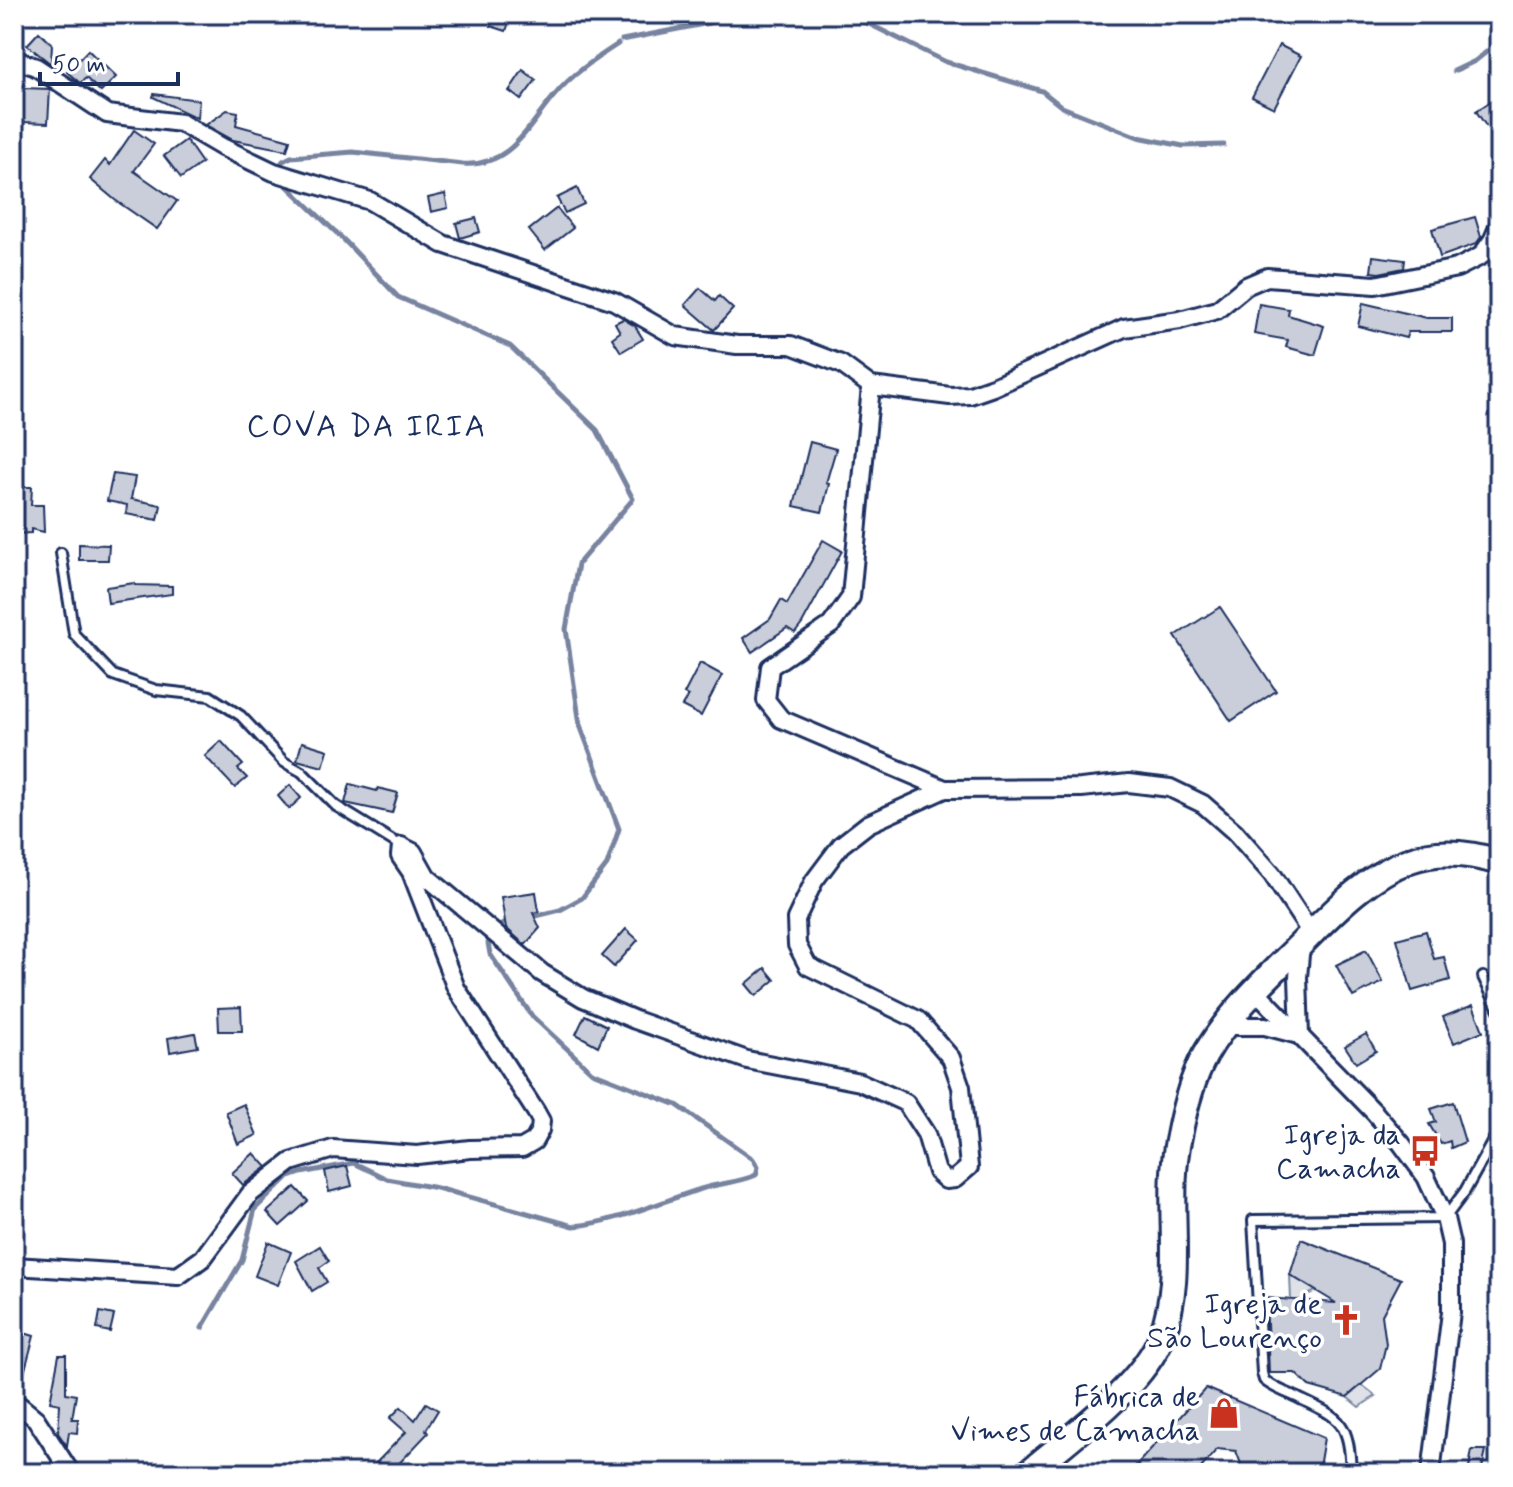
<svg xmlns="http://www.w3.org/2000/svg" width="1513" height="1487" font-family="Mynerve,sans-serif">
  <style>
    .green { fill: #dee1e7; stroke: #7c88a2; stroke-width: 2 }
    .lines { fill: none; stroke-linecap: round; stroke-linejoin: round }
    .stream { stroke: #77839f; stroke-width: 5 }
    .building { fill: #caceda; stroke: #1b2f5e; stroke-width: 2 }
    .service-casing { stroke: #1b2f5e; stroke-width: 14 }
    .minor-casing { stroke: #1b2f5e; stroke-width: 22 }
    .secondary-casing { stroke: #1b2f5e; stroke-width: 30 }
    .service { stroke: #fff; stroke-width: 8 }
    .minor { stroke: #fff; stroke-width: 16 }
    .secondary { stroke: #fff; stroke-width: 24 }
    .labels { text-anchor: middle; stroke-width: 7; stroke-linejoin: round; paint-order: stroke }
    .poi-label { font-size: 30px; fill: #1b2f5e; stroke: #fff; text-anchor: end }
    .neighbourhood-label { font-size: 32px; letter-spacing: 2px; fill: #1b2f5e; stroke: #fff }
  </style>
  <rect width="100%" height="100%" fill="#fff"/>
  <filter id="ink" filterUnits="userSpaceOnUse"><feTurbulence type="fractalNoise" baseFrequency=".0125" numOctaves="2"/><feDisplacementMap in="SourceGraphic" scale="16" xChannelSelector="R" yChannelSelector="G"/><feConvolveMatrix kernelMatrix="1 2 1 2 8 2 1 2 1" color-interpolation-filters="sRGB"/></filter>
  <g filter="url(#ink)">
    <g class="green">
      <path d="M1290,1275L1316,1291L1307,1295L1310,1325L1299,1301L1291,1300Z"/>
      <path d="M1362,1385L1376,1396L1359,1407L1347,1397Z"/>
    </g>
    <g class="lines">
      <g class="stream">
        <path d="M841,14L865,22L946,62L1042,91L1062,107L1138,137L1183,146L1224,145"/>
        <path d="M622,40L709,23L730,14"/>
        <path d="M1454,71L1475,61L1499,42"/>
        <path d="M279,166L283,161L291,157L353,152L463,164C510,167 527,128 554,96C571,75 595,59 618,44"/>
        <path d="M282,181L345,241L398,297L510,346L597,430L633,499L578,564L566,629L580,725L619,829L607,865L582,898L560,910L532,917"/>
        <path d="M499,926L510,921"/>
        <path d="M202,1328L242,1260L255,1209L287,1178L301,1173L354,1163L387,1179L437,1188L574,1226C618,1222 659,1202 701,1189C720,1183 738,1183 756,1175L758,1167L753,1159L677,1105L592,1072L532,1016L490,954L488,943L491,937"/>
      </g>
    </g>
    <g class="building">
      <path d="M495,14H512L506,31L491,26Z"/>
      <path d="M39,32L52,44L51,64L27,45Z"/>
      <path d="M1279,45L1301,56L1274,108L1252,97Z"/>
      <path d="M88,50L116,77L101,92L86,78L80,83L67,72Z"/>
      <path d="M523,70L536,80L521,100L509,91Z"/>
      <path d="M23,88L50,89L48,123L22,122Z"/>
      <path d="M154,94L199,100L197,118L153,97Z"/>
      <path d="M1499,96V118L1486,126L1476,111Z"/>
      <path d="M227,110L238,112L236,125L290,140L287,150L233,140L206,125Z"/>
      <path d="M134,130L154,144L134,171L177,201L157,229L115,200L90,179L105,160L110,165Z"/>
      <path d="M186,140L202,163L181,178L164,156Z"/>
      <path d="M577,188L584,204L565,213L557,198Z"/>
      <path d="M445,194L448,208L431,212L428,198Z"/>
      <path d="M557,208L573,228L545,250L529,230Z"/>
      <path d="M1475,217L1481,237L1476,244L1440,257L1432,229Z"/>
      <path d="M476,218L480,232L460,238L456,223Z"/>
      <path d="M1373,256L1405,260L1404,268L1379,273L1371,272Z"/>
      <path d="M700,288L715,301L719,296L733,309L714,330L685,305Z"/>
      <path d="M1363,303L1427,318H1452V332H1408L1406,338L1358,326Z"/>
      <path d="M1259,304L1289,309L1288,315L1324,326L1315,355L1286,347L1288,340L1254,334Z"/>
      <path d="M623,319L635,326L643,339L621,352L612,338L620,332L615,323Z"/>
      <path d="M810,442L836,449L826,483L829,484L822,512L794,506Z"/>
      <path d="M113,474L135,477L131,499L161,505L158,520L126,514L127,505L107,501Z"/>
      <path d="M14,487H32L31,505H43L44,532L31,529V533L14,534Z"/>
      <path d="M823,540L842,551L802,624L795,633L787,628L752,652L743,638L770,619L781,600L787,604Z"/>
      <path d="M79,544L109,545L108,560H79Z"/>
      <path d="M135,583V585L172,586V594L108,603L106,587Z"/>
      <path d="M1220,607L1276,691L1231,721L1175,636Z"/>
      <path d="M700,663L722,675L701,716L682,706L688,696L684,694Z"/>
      <path d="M221,741L243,765L238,769L247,778L235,788L205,756Z"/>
      <path d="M302,742L328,750L323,767L297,760Z"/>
      <path d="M350,784L377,791L378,788L398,793L392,813L345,803Z"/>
      <path d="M290,785L301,798L289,809L278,796Z"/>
      <path d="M536,892L539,912L533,913L540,928L525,945L506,928L501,897Z"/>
      <path d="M626,929L638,940L614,967L602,956Z"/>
      <path d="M1426,931L1434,959L1444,957L1450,980L1412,991L1397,939Z"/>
      <path d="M1366,950L1383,982L1353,997L1336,965Z"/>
      <path d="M765,968L775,980L756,996L746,984Z"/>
      <path d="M1473,1005L1483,1031L1454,1043L1443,1017Z"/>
      <path d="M241,1007L242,1031H219L218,1008Z"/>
      <path d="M585,1015L607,1026L598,1046L576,1034Z"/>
      <path d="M195,1033L198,1047L170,1052L168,1038Z"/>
      <path d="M1366,1034L1376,1051L1356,1063L1345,1046Z"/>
      <path d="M1453,1102L1465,1142L1451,1148L1450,1141L1441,1144L1429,1124L1436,1122L1431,1109Z"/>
      <path d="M244,1104L257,1135L238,1144L226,1112Z"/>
      <path d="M254,1153L267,1167L243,1185L232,1173Z"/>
      <path d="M347,1166L352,1186L329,1192L325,1171Z"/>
      <path d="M295,1187L308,1201L280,1226L267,1212Z"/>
      <path d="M1301,1239L1401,1279L1382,1315L1386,1344L1380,1369L1347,1397L1309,1386L1295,1373H1269L1266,1298L1336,1303L1290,1275Z"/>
      <path d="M268,1242L291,1252L278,1285L255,1276Z"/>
      <path d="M320,1246L329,1261L319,1268L327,1282L312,1291L296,1261Z"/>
      <path d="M100,1312L114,1315L110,1332L97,1329Z"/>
      <path d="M14,1330L34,1336L19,1392L14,1390Z"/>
      <path d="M59,1355H66V1393L76,1395L72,1419H78L77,1433L69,1432L67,1446L58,1433L60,1404L50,1402Z"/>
      <path d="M1206,1388L1324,1438L1318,1473H1279L1278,1464L1243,1469L1236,1451L1217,1449L1197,1473H1129Z"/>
      <path d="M426,1403L438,1410L426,1430L428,1433L390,1473H386L376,1463L406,1432L390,1418L401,1407L415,1420Z"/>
      <path d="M1472,1450H1486L1481,1473H1468Z"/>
    </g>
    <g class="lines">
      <defs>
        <g id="service">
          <path d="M61,553L74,634L113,675L156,690L210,696L241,716L284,762L302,772L336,806L401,846"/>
          <path d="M1483,977L1499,1010"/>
          <path d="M1351,1473C1349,1417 1339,1418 1292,1395C1282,1391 1272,1387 1264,1380L1262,1373L1253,1220L1445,1218L1465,1191L1499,1130"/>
        </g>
        <g id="minor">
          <path d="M14,59L36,67L107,114L181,123L222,147L274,172L370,201L443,244L614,301L675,336L737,345H791L841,364L871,386L950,396L970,395L993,387L1124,328L1180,320L1217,310L1246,286L1267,277L1375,285L1457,268L1481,256L1493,239L1499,225"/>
          <path d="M871,386L851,597L831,625L770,667L766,700L781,719L945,789L1081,788L1129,783L1170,788L1203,804L1235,832L1272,874L1311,933"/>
          <path d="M1255,990L1374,1112L1401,1143L1426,1177L1445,1218L1451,1244V1312L1431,1473"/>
          <path d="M1225,1026H1265L1295,1034"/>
          <path d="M1300,1036L1298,977L1301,944"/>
          <path d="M14,1266L178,1276L203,1258L250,1194L291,1162L333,1149L417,1155L470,1149L522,1148L534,1141L540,1130L541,1121L536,1112L456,988L411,872L400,856L401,846L413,852L427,877L542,973L583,998L635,1020L747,1060L860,1082L906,1103L926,1134L937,1172L946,1180L955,1179L969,1167L961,1087L951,1058L918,1020L808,966L797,945L796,919L814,881L841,845L868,824L945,789"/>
          <path d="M14,1401L36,1419L71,1473"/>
        </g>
        <path id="secondary" d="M1028,1473C1069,1438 1144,1385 1162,1335C1186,1271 1164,1202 1179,1136C1184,1110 1192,1079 1205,1055C1229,1013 1266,979 1300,945C1332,913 1366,876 1410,860C1439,849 1470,853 1499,862"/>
      </defs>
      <use href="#service" class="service-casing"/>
      <use href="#minor" class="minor-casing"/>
      <use href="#secondary" class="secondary-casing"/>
      <use href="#service" class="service"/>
      <use href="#minor" class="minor"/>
      <use href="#secondary" class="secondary"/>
    </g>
  </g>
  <defs>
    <symbol id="bus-bare" viewBox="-9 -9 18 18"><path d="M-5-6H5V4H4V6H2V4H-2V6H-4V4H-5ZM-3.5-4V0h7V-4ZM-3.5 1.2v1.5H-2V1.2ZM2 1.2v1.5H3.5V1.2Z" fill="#c8321e" stroke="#fff" stroke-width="2.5" paint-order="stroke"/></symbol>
    <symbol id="church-bare" viewBox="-9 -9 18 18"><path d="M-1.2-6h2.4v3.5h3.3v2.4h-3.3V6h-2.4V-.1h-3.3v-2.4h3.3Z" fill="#c8321e" stroke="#fff" stroke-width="2.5" paint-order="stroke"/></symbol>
    <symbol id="shop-bare" viewBox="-9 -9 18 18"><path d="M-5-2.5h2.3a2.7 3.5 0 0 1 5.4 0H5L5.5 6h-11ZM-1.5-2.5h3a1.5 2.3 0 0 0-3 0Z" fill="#c8321e" stroke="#fff" stroke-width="2.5" paint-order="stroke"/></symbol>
  </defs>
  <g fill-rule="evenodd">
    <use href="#bus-bare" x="1403" y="1129" width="44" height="44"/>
    <use href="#church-bare" x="1324" y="1298" width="44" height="44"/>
    <use href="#shop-bare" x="1202" y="1391" width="44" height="44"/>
  </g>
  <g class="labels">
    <g class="poi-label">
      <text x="1401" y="1144">Igreja da<tspan x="1401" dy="34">Camacha</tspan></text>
      <text x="1322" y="1313">Igreja de<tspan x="1322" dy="34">São Lourenço</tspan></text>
      <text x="1200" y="1406">Fábrica de<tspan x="1200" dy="34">Vimes de Camacha</tspan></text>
    </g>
    <g class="neighbourhood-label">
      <text x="367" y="436">COVA DA IRIA</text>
    </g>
  </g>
  <rect width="1513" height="1487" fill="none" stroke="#fff" stroke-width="48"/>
  <rect x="24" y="24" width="1465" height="1439" fill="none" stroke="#1b2f5e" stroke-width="3" filter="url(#ink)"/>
  <path d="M40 72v12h138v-12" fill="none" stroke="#1b2f5e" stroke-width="4"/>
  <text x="52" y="72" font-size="24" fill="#1b2f5e" stroke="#ffffff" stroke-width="6" paint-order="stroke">50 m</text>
</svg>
